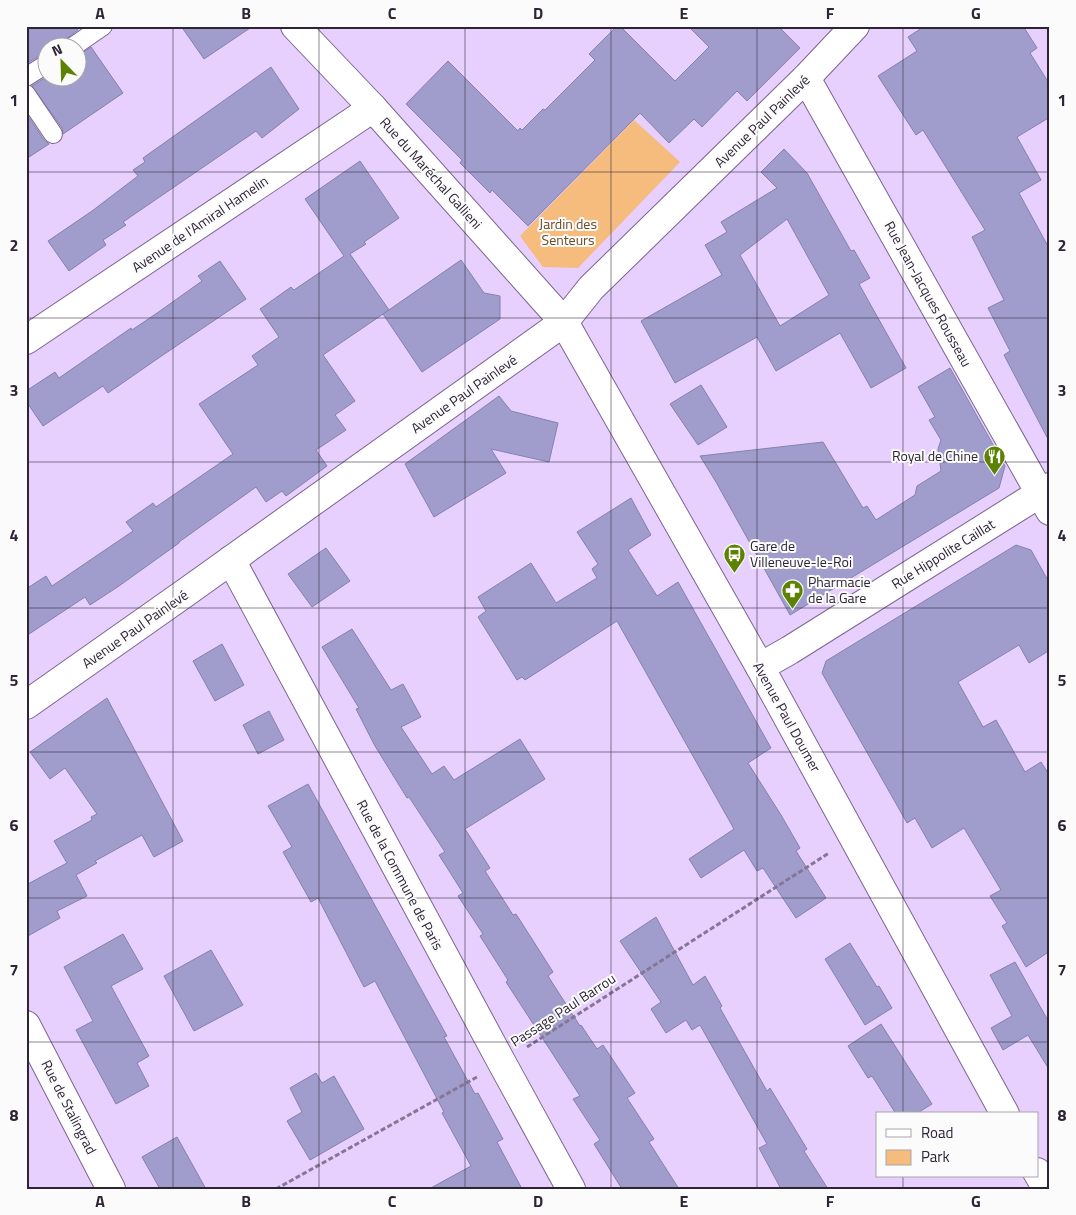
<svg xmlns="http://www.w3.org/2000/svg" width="1076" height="1215" font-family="'Titillium Web',sans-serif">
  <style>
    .green { fill: #f6bc7d }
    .building { fill: #a09dcc; stroke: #8481ae; fill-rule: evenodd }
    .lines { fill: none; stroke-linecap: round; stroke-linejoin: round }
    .service-casing { stroke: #7b6690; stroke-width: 20 }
    .minor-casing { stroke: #7b6690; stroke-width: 30 }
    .path { stroke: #867696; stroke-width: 3; stroke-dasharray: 5 2.5; stroke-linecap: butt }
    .service { stroke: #fff; stroke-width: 18 }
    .minor { stroke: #fff; stroke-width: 28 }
    .grid { fill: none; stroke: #2d2436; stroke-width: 1; stroke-opacity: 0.55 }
    .labels { text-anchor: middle; stroke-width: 4; stroke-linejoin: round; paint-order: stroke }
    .street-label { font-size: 14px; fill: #2d2436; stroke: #fbfbfb }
    .park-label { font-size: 14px; fill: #6d4a22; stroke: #fbfbfb }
    .poi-label { font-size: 14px; fill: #2d2436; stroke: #fbfbfb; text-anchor: start }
    .neatline { fill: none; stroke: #2d2436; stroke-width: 2 }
    .grid-label { font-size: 16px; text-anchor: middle; font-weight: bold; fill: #2d2436 }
  </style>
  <rect width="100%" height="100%" fill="#e7cffe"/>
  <path class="green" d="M634,120L680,162L578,268L543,267L520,236Z"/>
  <g class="building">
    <path d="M26,26H76L78,30L65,40L62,43L61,48H48V52L42,54L26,64Z"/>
    <path d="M181,26H253L204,59Z"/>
    <path d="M617,26H620L675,81L709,47L688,26H778L800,48L747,101L737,91L702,127L694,119L669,143L640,113L528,226L492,190L490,193L460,163L462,160L406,104L448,61L518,131L520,128L522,130L543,109L545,110L595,60L589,54Z"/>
    <path d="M925,26H1023L1037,48L1030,53L1050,85V117L1017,137L1041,180L1019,193L1050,250V443L1004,355L1010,351L988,308L1004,300L972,237L985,230L923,130L916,135L878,76L917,51L908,37Z"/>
    <path d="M91,47L123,93L63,134L62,128L32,86L48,76V78H78V56Z"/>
    <path d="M271,67L299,109L262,138L256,131L123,222L126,225L103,240L106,245L69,271L48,241L92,211L138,176L133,170L145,162L143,158Z"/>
    <path d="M26,113L44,140L49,144L26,159Z"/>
    <path d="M784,149L807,173L851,251L854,250L870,278L859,284L906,368L871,388L840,333L776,371L757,337L675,383L641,321L722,275L705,245L727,232L721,222L777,188L761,172ZM787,219L829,295L780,326L740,255Z"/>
    <path d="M360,161L399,218L364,242L366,244L350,254L389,310L323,355L355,401L335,415L346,430L316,450L327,466L286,496L282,491L266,502L256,487L179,542V543L119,586L90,605L85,597L26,636V589L46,576L52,586L133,531L126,522L153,503L156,507L233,454L199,404L258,365L252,356L279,337L260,309L291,287L294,290L344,256L305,199Z"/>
    <path d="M461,260L484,293L500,296V319L422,372L383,314Z"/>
    <path d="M220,261L246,299L160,357L108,393L103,386L43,426L26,401V391L55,372L59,378L131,328L132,330L160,311L202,281L198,276Z"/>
    <path d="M950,368L1005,466L999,488L790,615L716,482L700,456L823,442L863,508L867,506L876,520L915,495L917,486L941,471L938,449L941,440L929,420L935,417L918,387Z"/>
    <path d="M701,385L727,427L698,445L670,404Z"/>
    <path d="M499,396L511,411L558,423L549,462L491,449L506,473L434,517L405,464Z"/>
    <path d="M631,498L651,535L628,550L657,596L678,582L771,748L748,763L781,815L800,848L796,851L826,898L796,918L763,868L757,871L744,850L701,878L689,859L734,829L617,621L525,680L522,677L517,680L478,617L486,611L478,597L531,563L556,603L597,578L592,569L598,564L577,532Z"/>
    <path d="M1016,545L1031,550L1050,584V650L1029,663L1019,645L958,682L983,727L996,720L1025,772L1041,762L1050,776V951L1026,967L1002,926L1007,923L990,896L1001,890L964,828L932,848L915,818L907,823L822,673L826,661Z"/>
    <path d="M326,548L350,581L312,607L288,574Z"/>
    <path d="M352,629L391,690L403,684L421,717L401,727L432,774L444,766L454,780L520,739L545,779L465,829L490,868L485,871L513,915L516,914L553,972L548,976L580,1026L581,1025L597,1049L603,1045L635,1093L627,1098L654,1139L649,1142L679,1189H622L594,1144L600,1140L573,1099L580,1096L506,982L508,980L480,936L483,934L458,896L463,893L439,855L445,852L409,797L407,798L375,746L356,709L359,708L322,647Z"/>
    <path d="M222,644L244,685L215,701L193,661Z"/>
    <path d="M107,698L183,841L154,857L142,835L95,861L97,863L76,875L87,896L57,911L60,918L26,937V885L67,863L54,841L92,820L91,817L97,814L65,768L50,779L30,752Z"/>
    <path d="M269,711L284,740L258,754L243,725Z"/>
    <path d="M308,784L447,1036L444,1037L475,1094L478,1093L503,1139L497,1142L522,1189H429L471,1166L442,1113L444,1112L375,981L364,987L318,898L311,902L283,852L292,847L268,806Z"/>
    <path d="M656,917L693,985L705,976L722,1006L720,1008L767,1091L770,1088L807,1149L804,1151L828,1189H781L759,1148L767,1144L700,1025L692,1030L686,1020L666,1033L651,1009L661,1002L620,941Z"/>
    <path d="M123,934L143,969L111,986L149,1056L137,1063L149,1086L116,1104L76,1030L93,1021L64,967Z"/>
    <path d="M850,943L877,987L879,986L892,1008L865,1025L825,959Z"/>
    <path d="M211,950L243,1005L194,1031L164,976Z"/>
    <path d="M1015,962L1050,1024V1071L1028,1035L1003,1050L991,1028L1012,1016L990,975Z"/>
    <path d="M881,1024L932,1104L916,1114H896L872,1076L868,1078L848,1046Z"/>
    <path d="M316,1073L322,1083L334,1076L364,1129L310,1160L287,1121L302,1112L290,1088Z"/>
    <path d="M177,1137L206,1189H160L142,1157Z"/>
  </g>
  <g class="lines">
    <defs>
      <g id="service">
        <path d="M71,48L103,26"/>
        <path d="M26,77L48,63"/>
        <path d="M26,94L53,134"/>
      </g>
      <g id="minor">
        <path d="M295,26L373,108L564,322L760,667L1005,1114"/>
        <path d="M806,78L1050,511"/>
        <path d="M26,340L373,108"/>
        <path d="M231,560L502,1063L571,1189"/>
        <path d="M760,667L790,650L1050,487"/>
        <path d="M26,705L185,593L564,322L591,288L806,78L855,26"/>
        <path d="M26,1025L111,1189"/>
        <path d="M1037,1172L1047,1189"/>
      </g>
    </defs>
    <use href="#service" class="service-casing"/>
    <use href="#minor" class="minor-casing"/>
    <g class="path">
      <path d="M527,1047L829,853"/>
      <path d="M276,1189L477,1077"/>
    </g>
    <use href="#service" class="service"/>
    <use href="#minor" class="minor"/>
  </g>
  <path class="grid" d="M173,26V1189M319,26V1189M465,26V1189M611,26V1189M757,26V1189M903,26V1114M26,172H1050M26,318H1050M26,462H1050M26,608H1050M26,752H1050M26,898H1050M26,1042H1050M903,1176V1189"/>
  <defs>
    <symbol id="restaurant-pin" viewBox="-11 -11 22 30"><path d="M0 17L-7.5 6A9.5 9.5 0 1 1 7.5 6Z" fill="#5b8202" stroke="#fbfbfb"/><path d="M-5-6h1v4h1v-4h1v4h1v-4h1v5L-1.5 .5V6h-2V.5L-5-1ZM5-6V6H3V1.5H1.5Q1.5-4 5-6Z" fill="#fff"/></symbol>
    <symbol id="bus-pin" viewBox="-11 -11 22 30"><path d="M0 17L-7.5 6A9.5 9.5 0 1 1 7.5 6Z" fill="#5b8202" stroke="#fbfbfb"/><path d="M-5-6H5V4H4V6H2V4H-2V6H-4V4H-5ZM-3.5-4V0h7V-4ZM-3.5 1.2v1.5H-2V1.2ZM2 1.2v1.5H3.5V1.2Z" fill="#fff"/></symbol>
    <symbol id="pharmacy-pin" viewBox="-11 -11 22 30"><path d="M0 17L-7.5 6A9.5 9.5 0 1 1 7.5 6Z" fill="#5b8202" stroke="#fbfbfb"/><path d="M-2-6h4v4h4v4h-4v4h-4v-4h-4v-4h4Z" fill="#fff"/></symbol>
  </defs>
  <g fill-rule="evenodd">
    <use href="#restaurant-pin" x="982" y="444" width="25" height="34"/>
    <use href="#bus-pin" x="722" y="542" width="25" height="34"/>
    <use href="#pharmacy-pin" x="780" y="578" width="25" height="34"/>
  </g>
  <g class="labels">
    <g class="street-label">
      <text transform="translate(762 121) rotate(-44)" y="5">Avenue Paul Painlevé</text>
      <text transform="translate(431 173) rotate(48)" y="5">Rue du Maréchal Gallieni</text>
      <text transform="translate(200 224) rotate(-34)" y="5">Avenue de l'Amiral Hamelin</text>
      <text transform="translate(928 294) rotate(61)" y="5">Rue Jean-Jacques Rousseau</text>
      <text transform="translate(464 394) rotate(-35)" y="5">Avenue Paul Painlevé</text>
      <text transform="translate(943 554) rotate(-32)" y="5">Rue Hippolite Caillat</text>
      <text transform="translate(135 629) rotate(-35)" y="5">Avenue Paul Painlevé</text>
      <text transform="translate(787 717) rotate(61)" y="5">Avenue Paul Doumer</text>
      <text transform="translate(400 875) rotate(62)" y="5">Rue de la Commune de Paris</text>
      <text transform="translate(563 1010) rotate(-33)" y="5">Passage Paul Barrou</text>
      <text transform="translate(69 1107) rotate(63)" y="5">Rue de Stalingrad</text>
    </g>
    <g class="park-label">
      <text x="568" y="229">Jardin des<tspan x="568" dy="16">Senteurs</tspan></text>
    </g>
    <g class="poi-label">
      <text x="978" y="461" text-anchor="end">Royal de Chine</text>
      <text x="750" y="551">Gare de<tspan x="750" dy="16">Villeneuve-le-Roi</tspan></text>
      <text x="808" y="587">Pharmacie<tspan x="808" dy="16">de la Gare</tspan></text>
    </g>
  </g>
  <rect width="1076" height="1215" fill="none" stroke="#fbfbfb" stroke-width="55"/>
  <rect x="876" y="1112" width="162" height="65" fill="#fbfbfb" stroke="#a9a5ac"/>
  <rect x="886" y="1129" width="25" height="8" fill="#ffffff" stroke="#a9a5ac"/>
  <text x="921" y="1138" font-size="15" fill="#2d2436">Road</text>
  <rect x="886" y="1150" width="25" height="15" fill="#f6bc7d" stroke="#a9a5ac"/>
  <text x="921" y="1162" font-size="15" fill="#2d2436">Park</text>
  <g transform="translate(62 62) rotate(337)"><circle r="24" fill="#fbfbfb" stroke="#a9a5ac"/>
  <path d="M0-4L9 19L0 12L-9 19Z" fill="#5b8202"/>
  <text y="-8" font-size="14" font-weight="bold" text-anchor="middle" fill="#2d2436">N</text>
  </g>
  <rect x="28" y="28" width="1020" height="1160" class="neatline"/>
  <g class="grid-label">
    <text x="100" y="19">A</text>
    <text x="246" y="19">B</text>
    <text x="392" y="19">C</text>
    <text x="538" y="19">D</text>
    <text x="684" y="19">E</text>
    <text x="830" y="19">F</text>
    <text x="976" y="19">G</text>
    <text x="14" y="106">1</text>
    <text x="1062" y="106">1</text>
    <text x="14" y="251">2</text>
    <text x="1062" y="251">2</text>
    <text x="14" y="396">3</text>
    <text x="1062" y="396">3</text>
    <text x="14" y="541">4</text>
    <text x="1062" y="541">4</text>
    <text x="14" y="686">5</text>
    <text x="1062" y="686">5</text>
    <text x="14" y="831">6</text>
    <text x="1062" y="831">6</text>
    <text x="14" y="976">7</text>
    <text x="1062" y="976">7</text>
    <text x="14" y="1121">8</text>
    <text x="1062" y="1121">8</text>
    <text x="100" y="1207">A</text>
    <text x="246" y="1207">B</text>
    <text x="392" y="1207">C</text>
    <text x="538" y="1207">D</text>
    <text x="684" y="1207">E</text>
    <text x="830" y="1207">F</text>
    <text x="976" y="1207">G</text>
  </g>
</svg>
